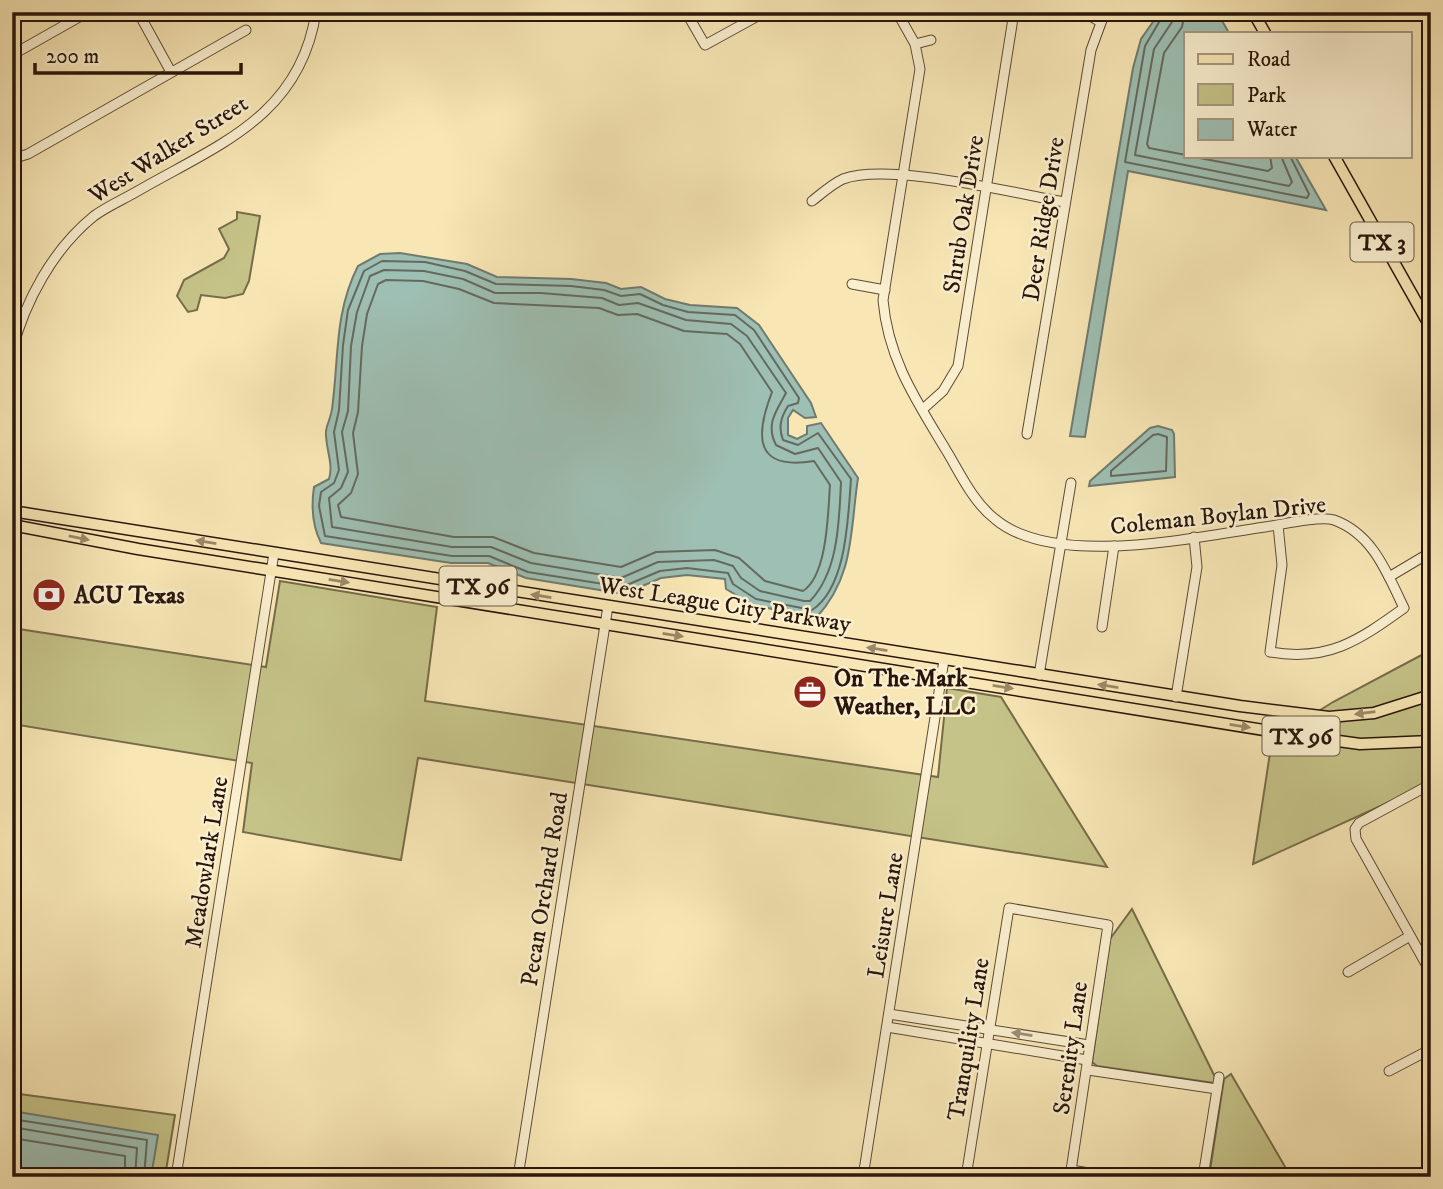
<svg xmlns="http://www.w3.org/2000/svg" width="1443" height="1189" font-family="'IM FELL DW Pica',serif">
  <style>
    .green { fill: #c5c388; stroke: #776c4a; stroke-width: 2 }
    .water { fill: #9ebfb3; stroke: #6f7b70; stroke-width: 2 }
    .lines { fill: none; stroke-linecap: round; stroke-linejoin: round }
    .shore { stroke: #646a5f; stroke-width: 2 }
    .minor-casing { stroke: #5d4a36; stroke-width: 11 }
    .major-casing { stroke: #29150b; stroke-width: 13 }
    .minor { stroke: #faefcf; stroke-width: 9 }
    .major { stroke: #f8e7b5; stroke-width: 10 }
    .oneway { fill: #9b8868 }
    .oneway2 { fill: #9c8d77 }
    .labels { text-anchor: middle; stroke-width: 5; stroke-linejoin: round; paint-order: stroke }
    .shield { fill: #faefcf; stroke: #685646; stroke-width: 2 }
    .shield-label { font-size: 23px; font-weight: bold; fill: #29150b }
    .street-label { font-size: 24px; fill: #29150b; stroke: #faefcf }
    .poi-label { font-size: 24px; font-weight: bold; fill: #29150b; stroke: #faefcf; text-anchor: start }
  </style>
  <rect width="100%" height="100%" fill="#f8e7b5"/>
  <filter id="stains"><feTurbulence type="fractalNoise" baseFrequency=".00286" numOctaves="4"/><feColorMatrix values="0 0 0 0 .2 0 0 0 0 .09 0 0 0 0 .02 0 0 0 .5 -.17"/></filter>
  <radialGradient id="worn" r=".72"><stop offset=".6" stop-color="#630" stop-opacity="0"/><stop offset="1" stop-color="#630" stop-opacity=".3"/></radialGradient>
  <g class="green">
    <path d="M237,212L260,216L249,281L243,294L225,298L201,295L197,310L188,312L177,296L184,280L224,258L229,249L219,229L237,219Z"/>
    <path d="M280,581L437,607L425,701L938,777L947,688L1001,697L1107,867L418,758L401,860L243,832L252,763L12,724V628L266,667Z"/>
    <path d="M1431,650V783L1253,864L1272,740L1333,702Z"/>
    <path d="M1132,909L1215,1077L1214,1083L1097,1066L1092,1062L1110,939Z"/>
    <path d="M1231,1074L1291,1177H1209L1224,1079Z"/>
    <path d="M12,1093L175,1115L165,1177H12Z"/>
  </g>
  <g class="water">
    <path d="M1160,12H1217L1229,33H1186V156H1295L1326,210L1128,171L1085,437L1070,436L1133,68L1141,39Z"/>
    <path d="M400,253L467,264L497,277L571,279L606,283L621,289L641,287L665,299L690,305L737,308L759,325L811,403L816,417L805,418L793,410L788,418V435L797,439L807,434V426L821,423L858,478C850,530 855,576 816,618L753,605L726,589L725,579L687,575L661,578L624,594L526,578L488,563H451L321,543C312,525 311,507 314,487L329,479C334,463 325,448 326,431C327,424 331,417 332,409C339,359 334,313 358,266L380,254Z"/>
    <path d="M1158,426L1172,430L1174,434L1175,477L1089,486L1090,481L1150,428Z"/>
    <path d="M12,1111L158,1135L151,1177H12Z"/>
  </g>
  <g class="lines">
    <g class="shore">
      <path d="M1165,12L1145,46L1125,162L1307,198L1309,194L1290,156"/>
      <path d="M1174,12L1172,22L1154,49L1135,155L1289,186L1292,182L1281,156"/>
      <path d="M1185,12L1182,27L1164,53L1147,144L1149,148L1186,155"/>
      <path d="M1189,156L1268,171L1272,168L1270,156"/>
      <path d="M382,261L425,262L465,271L496,284L571,286L604,290L621,296L640,294L663,305L688,312L735,315L754,330L799,398L798,403L788,406C781,417 778,427 783,440L798,445L818,433L851,479C848,517 847,587 812,610L756,599L733,584L728,573L687,568L660,571L622,587L528,572L489,556H452L325,536L319,506L321,492L334,483L339,470L334,432L339,410L343,345L348,310L364,271Z"/>
      <path d="M384,270L424,271L463,279L495,293H541L602,298L619,305L638,303L686,320L731,324L747,336L786,393C777,410 765,424 776,445L795,454L818,448L841,482C839,520 839,571 810,601H804L760,591L741,578L733,566L714,560L658,562L621,578L531,563L491,547H452L332,527L329,498L341,488L348,472L342,432L348,411L351,346L357,312L370,276Z"/>
      <path d="M386,280L423,281L459,289L494,303L599,308L618,315L637,314L684,331L727,334L740,344L772,392C755,436 754,471 814,461L830,485C828,510 828,575 803,591L765,581L739,558L715,550L656,552L621,567L534,553L493,537H454L341,517L338,505L351,493L358,474L353,433L358,412L362,346L367,314L378,284Z"/>
      <path d="M1158,434L1167,437L1166,471L1111,476V471L1153,435Z"/>
      <path d="M12,1119L147,1140L144,1177"/>
      <path d="M12,1127L137,1148L135,1177"/>
      <path d="M12,1138L125,1156V1177"/>
    </g>
    <defs>
      <g id="minor">
        <path d="M138,12L171,72"/>
        <path d="M686,12L705,45L765,12"/>
        <path d="M897,12L915,44L920,69L883,300C888,359 916,400 946,450C960,473 973,502 995,519C1054,569 1195,537 1265,527C1281,525 1320,515 1334,520C1373,534 1387,573 1404,608C1358,641 1328,662 1270,652L1282,565L1278,525"/>
        <path d="M1083,12L1099,21"/>
        <path d="M915,44L931,40"/>
        <path d="M12,55L88,12"/>
        <path d="M12,159L28,154L246,30"/>
        <path d="M812,201C821,194 832,184 843,179C888,162 1013,193 1065,202"/>
        <path d="M852,284L885,290"/>
        <path d="M12,351C25,301 53,249 94,216C106,207 122,200 136,192C217,145 300,117 316,12"/>
        <path d="M923,409L943,391L958,366L1014,12"/>
        <path d="M1027,434L1091,50L1105,12"/>
        <path d="M1389,577L1431,552"/>
        <path d="M1102,627L1114,546"/>
        <path d="M1039,675L1071,483"/>
        <path d="M1176,697L1197,567L1194,537"/>
        <path d="M1430,742L1431,760"/>
        <path d="M1431,784L1359,823L1355,829L1356,839L1431,973"/>
        <path d="M1348,972L1410,936"/>
        <path d="M889,1014L1089,1045"/>
        <path d="M887,1027L1087,1060"/>
        <path d="M1088,1070L1217,1089"/>
        <path d="M1389,1071L1431,1049"/>
        <path d="M1071,1170L1113,1177"/>
        <path d="M176,1177L274,553"/>
        <path d="M518,1177L608,606"/>
        <path d="M863,1177L944,660"/>
        <path d="M966,1177L1009,908L1108,925L1070,1177"/>
        <path d="M1203,1177L1219,1077"/>
      </g>
      <g id="major">
        <path d="M1253,12L1265,33"/>
        <path d="M1334,156L1431,328"/>
        <path d="M12,511L1240,706L1329,717L1374,713L1431,695"/>
        <path d="M12,525L138,549L1295,735L1360,744L1431,741"/>
      </g>
    </defs>
    <use href="#minor" class="minor-casing"/>
    <use href="#major" class="major-casing"/>
    <use href="#minor" class="minor"/>
    <use href="#major" class="major"/>
  </g>
  <defs><path id="oneway-solid" d="M-6-.8H1V-3.2L6.5 0L1 3.2V.8H-6Z" transform="scale(1.75)"/></defs>
  <g class="oneway">
    <use href="#oneway-solid" transform="translate(79 538) rotate(11)"/>
    <use href="#oneway-solid" transform="translate(206 542) rotate(-171)"/>
    <use href="#oneway-solid" transform="translate(339 581) rotate(9)"/>
    <use href="#oneway-solid" transform="translate(541 596) rotate(-171)"/>
    <use href="#oneway-solid" transform="translate(673 635) rotate(9)"/>
    <use href="#oneway-solid" transform="translate(877 649) rotate(-171)"/>
    <use href="#oneway-solid" transform="translate(1108 686) rotate(-171)"/>
    <use href="#oneway-solid" transform="translate(1003 687) rotate(9)"/>
    <use href="#oneway-solid" transform="translate(1365 713) rotate(173)"/>
    <use href="#oneway-solid" transform="translate(1240 726) rotate(9)"/>
  </g>
  <use class="oneway2" href="#oneway-solid" transform="translate(1022 1034) rotate(-171)"/>
  <defs>
    <symbol id="bank-disc" viewBox="-11 -11 22 22"><circle r="9.5" fill="#8f2418" stroke="#faefcf"/><path d="M-6-4H6V4H-6ZM0-2.3a2.3 2.3 0 1 0 0 4.6a2.3 2.3 0 1 0 0-4.6Z" fill="#fff"/></symbol>
    <symbol id="office-disc" viewBox="-11 -11 22 22"><circle r="9.5" fill="#8f2418" stroke="#faefcf"/><path d="M-6-3h4V-5.5h4V-3h4V5H-6ZM-1-4.5V-3h2v-1.5ZM-6 0V1H6V0Z" fill="#fff"/></symbol>
  </defs>
  <g fill-rule="evenodd">
    <use href="#bank-disc" x="30" y="576" width="38" height="38"/>
    <use href="#office-disc" x="791" y="673" width="38" height="38"/>
  </g>
  <g class="labels">
    <g class="shield">
      <rect x="1350.5" y="222.5" width="63" height="39" rx="5"/>
      <rect x="439.5" y="566.5" width="77" height="39" rx="5"/>
      <rect x="1262.5" y="716.5" width="77" height="39" rx="5"/>
    </g>
    <g class="shield-label">
      <text x="1382" y="250">TX 3</text>
      <text x="478" y="594">TX 96</text>
      <text x="1301" y="744">TX 96</text>
    </g>
    <g class="street-label">
      <text transform="translate(168 149) rotate(-32)" y="8">West Walker Street</text>
      <text transform="translate(963 214) rotate(-81)" y="8">Shrub Oak Drive</text>
      <text transform="translate(1043 219) rotate(-81)" y="8">Deer Ridge Drive</text>
      <text transform="translate(1218 515) rotate(-6)" y="8">Coleman Boylan Drive</text>
      <text transform="translate(725 604) rotate(9)" y="8">West League City Parkway</text>
      <text transform="translate(206 862) rotate(-81)" y="8">Meadowlark Lane</text>
      <text transform="translate(544 889) rotate(-81)" y="8">Pecan Orchard Road</text>
      <text transform="translate(885 915) rotate(-81)" y="8">Leisure Lane</text>
      <text transform="translate(968 1039) rotate(-81)" y="8">Tranquility Lane</text>
      <text transform="translate(1070 1048) rotate(-82)" y="8">Serenity Lane</text>
    </g>
    <g class="poi-label">
      <text x="74" y="603">ACU Texas</text>
      <text x="834" y="686">On The Mark<tspan x="834" dy="28">Weather, LLC</tspan></text>
    </g>
  </g>
  <rect width="1443" height="1189" fill="none" stroke="#f8e7b5" stroke-width="42"/>
  <rect x="14" y="14" width="1415" height="1161" fill="none" stroke="#29150b" stroke-width="3.5"/>
  <rect x="21" y="21" width="1401" height="1147" fill="none" stroke="#29150b" stroke-width="2"/>
  <rect x="1184" y="32" width="228" height="126" fill="#faefcf" stroke="#a69881" stroke-width="2"/>
  <rect x="1198" y="54" width="35" height="10" fill="#f8e7b5" stroke="#a69881" stroke-width="2"/>
  <text x="1247" y="66" font-size="21" fill="#29150b">Road</text>
  <rect x="1198" y="84" width="35" height="21" fill="#c5c388" stroke="#a69881" stroke-width="2"/>
  <text x="1247" y="102" font-size="21" fill="#29150b">Park</text>
  <rect x="1198" y="119" width="35" height="21" fill="#9ebfb3" stroke="#a69881" stroke-width="2"/>
  <text x="1247" y="136" font-size="21" fill="#29150b">Water</text>
  <path d="M35 63v10h206v-10" fill="none" stroke="#29150b" stroke-width="3.5"/>
  <text x="46" y="63" font-size="21" fill="#29150b" stroke="#faefcf" stroke-width="5" paint-order="stroke">200 m</text>
  <rect width="100%" height="100%" filter="url(#stains)"/>
  <rect width="100%" height="100%" fill="url(#worn)"/>
</svg>
